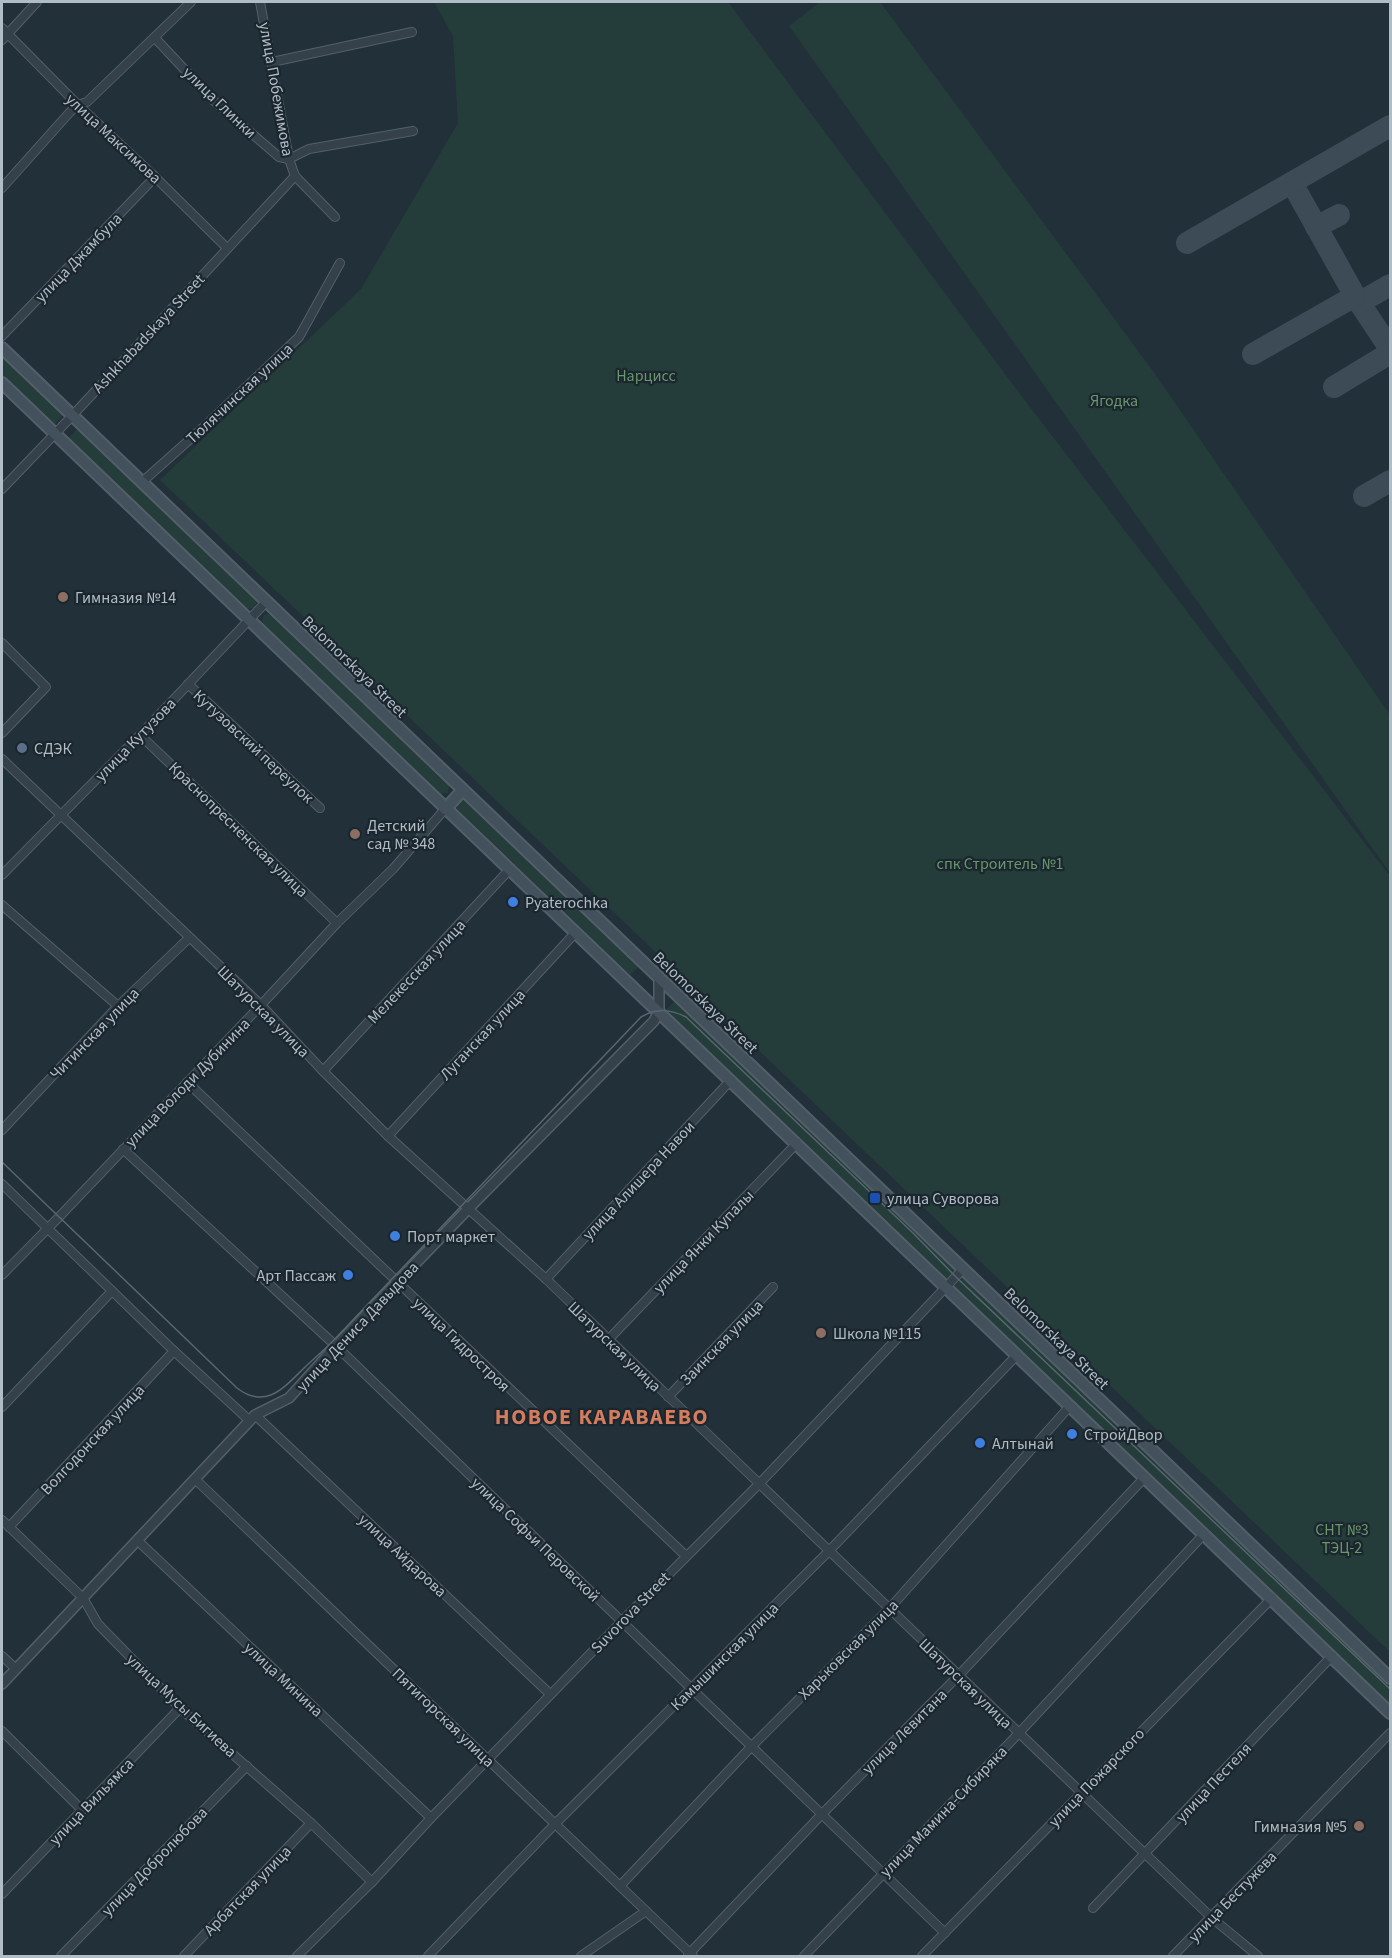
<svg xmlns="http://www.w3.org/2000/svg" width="1392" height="1958" font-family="'Source Sans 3',sans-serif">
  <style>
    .green { fill: #243d3a }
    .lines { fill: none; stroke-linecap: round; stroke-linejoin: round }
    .taxiway { stroke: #3c4b55; stroke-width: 22 }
    .minor-casing { stroke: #535f68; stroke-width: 10 }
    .tertiary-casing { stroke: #535f68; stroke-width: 12 }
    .secondary-casing { stroke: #535f68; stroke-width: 14 }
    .minor { stroke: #35414a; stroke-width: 8 }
    .tertiary { stroke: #35414a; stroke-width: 9 }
    .secondary { stroke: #43515d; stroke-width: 10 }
    .tram { stroke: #576671; stroke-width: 1.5 }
    .education-dot { fill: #8d6e63; stroke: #1b262e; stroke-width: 2 }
    .service-dot { fill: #5c6f8a; stroke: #1b262e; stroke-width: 2 }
    .shop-dot { fill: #3f7fe0; stroke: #1b262e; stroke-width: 2 }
    .transit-dot { fill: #1a4fb4; stroke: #1b262e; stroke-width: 2 }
    .labels { text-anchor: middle; stroke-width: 4.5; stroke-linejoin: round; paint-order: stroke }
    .street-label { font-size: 16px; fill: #b0bcc6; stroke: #1b262e }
    .park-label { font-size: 16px; fill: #67976a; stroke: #1b262e }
    .poi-label { font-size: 16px; fill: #b0bcc6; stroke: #1b262e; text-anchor: start }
    .district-label { font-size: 22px; font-weight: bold; letter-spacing: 1.5px; fill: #d37c5e; stroke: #1b262e }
  </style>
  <rect width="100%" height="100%" fill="#223039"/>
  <g class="green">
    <path d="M434,2H728L1020,394L1390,876V1652L160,480L361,289L458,123L453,36Z"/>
    <path d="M820,2H880L1153,371L1390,715V873L789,26Z"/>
    <path d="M2,357L63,415L54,425L2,376Z"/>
    <path d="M77,429L257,598L256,608L246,609L67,440Z"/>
    <path d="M271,613L449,786L448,793L440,794L261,622L264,615Z"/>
    <path d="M464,800L640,965L630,975L456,808L458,803Z"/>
    <path d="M677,998L957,1270L946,1281L666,1010Z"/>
    <path d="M965,1275L1390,1685V1708L953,1288Z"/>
  </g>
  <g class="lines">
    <g class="taxiway">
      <path d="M1292,183L1355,296L1390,349"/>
      <path d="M1316,227L1339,215"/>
      <path d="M1187,243L1390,126"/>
      <path d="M1359,303L1390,285"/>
      <path d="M1253,354L1355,296"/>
      <path d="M1334,387L1390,353"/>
      <path d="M1364,496L1390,481"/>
    </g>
    <defs>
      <g id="minor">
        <path d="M260,2L289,159L295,176L335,217"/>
        <path d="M2,28L78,105L155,177L227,248"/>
        <path d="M155,38L214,101L279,157L289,159L309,149L413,131"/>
        <path d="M2,40L37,2"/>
        <path d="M272,62L412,32"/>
        <path d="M2,188L70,112L78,105L87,102L191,2"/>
        <path d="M2,336L155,177"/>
        <path d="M142,482L206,425L299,337L340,263"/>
        <path d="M2,489L72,416L295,176"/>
        <path d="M2,643L46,687L2,733"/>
        <path d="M188,684L320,808"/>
        <path d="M140,735L337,923"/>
        <path d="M2,759L261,1005L323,1071L388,1136L546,1279L1212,1918L1258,1956"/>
        <path d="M2,875L140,735L267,601"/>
        <path d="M2,905L118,1006"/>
        <path d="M323,1071L509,870"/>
        <path d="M187,1082L686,1556"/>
        <path d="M2,1130L118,1006L189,938"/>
        <path d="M388,1136L576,932"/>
        <path d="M123,1149L336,1346L945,1933"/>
        <path d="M2,1184L174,1351L250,1421"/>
        <path d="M2,1275L59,1217L261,1005L337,923L393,869L445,809"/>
        <path d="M546,1279L731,1080"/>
        <path d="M608,1340L797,1143"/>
        <path d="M668,1397L773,1287"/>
        <path d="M2,1407L112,1291"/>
        <path d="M255,1415L550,1694"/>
        <path d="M195,1479L693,1956"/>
        <path d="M2,1520L83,1598L98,1624L180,1708L311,1823L372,1882"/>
        <path d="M9,1527L174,1351"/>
        <path d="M137,1540L431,1818"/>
        <path d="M2,1656L16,1669"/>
        <path d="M2,1731L82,1810"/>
        <path d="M620,1886L751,1747L889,1609L1070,1406"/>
        <path d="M2,1894L180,1708"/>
        <path d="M1093,1908L1332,1656"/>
        <path d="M688,1955L822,1814L959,1675L1145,1477"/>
        <path d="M61,1956L247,1766"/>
        <path d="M184,1956L311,1823"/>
        <path d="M297,1956L372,1882L431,1818L622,1621L759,1484L963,1269"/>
        <path d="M428,1956L555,1824L829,1551L1017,1355"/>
        <path d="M581,1956L646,1911"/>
        <path d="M804,1956L1019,1733L1204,1534"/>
        <path d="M922,1956L1272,1598"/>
        <path d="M1173,1956L1390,1733"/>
      </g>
      <path id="tertiary" d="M2,1684L255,1415L289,1398L336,1346L469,1208L654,1021L659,1011V977"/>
      <g id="secondary">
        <path d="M2,348L1390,1678"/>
        <path d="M2,383L1390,1713"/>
        <path d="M445,809L463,790"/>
      </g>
    </defs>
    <use href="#minor" class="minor-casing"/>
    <use href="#tertiary" class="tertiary-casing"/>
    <use href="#secondary" class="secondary-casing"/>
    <use href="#minor" class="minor"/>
    <use href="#tertiary" class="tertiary"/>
    <use href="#secondary" class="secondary"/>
    <path class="tram" d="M2,1162L237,1388C264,1409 282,1390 301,1371C311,1361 322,1352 332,1342L641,1017C657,1008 670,1009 686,1017L913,1233L956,1277L1390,1689"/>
  </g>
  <g class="education-dot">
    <circle cx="63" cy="597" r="6"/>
    <circle cx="355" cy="834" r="6"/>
    <circle cx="821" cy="1333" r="6"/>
    <circle cx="1359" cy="1826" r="6"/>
  </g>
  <circle class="service-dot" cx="22" cy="748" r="6"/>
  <g class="shop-dot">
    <circle cx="513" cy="902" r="6"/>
    <circle cx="395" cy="1236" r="6"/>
    <circle cx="348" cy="1275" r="6"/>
    <circle cx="1072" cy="1434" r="6"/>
    <circle cx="980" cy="1443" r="6"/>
  </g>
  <rect class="transit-dot" x="869" y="1192" width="12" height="12" rx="3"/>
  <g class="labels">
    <g class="street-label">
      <text transform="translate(277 89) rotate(80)" y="6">улица Побежимова</text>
      <text transform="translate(220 102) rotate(44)" y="6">улица Глинки</text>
      <text transform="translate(114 138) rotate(43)" y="6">улица Максимова</text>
      <text transform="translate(78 257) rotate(-46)" y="6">улица Джамбула</text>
      <text transform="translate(148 333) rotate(-47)" y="6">Ashkhabadskaya Street</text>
      <text transform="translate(239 393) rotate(-43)" y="6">Тюлячинская улица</text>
      <text transform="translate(355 666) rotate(44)" y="6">Belomorskaya Street</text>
      <text transform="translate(135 739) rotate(-46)" y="6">улица Кутузова</text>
      <text transform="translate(254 746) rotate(43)" y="6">Кутузовский переулок</text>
      <text transform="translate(239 829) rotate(44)" y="6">Краснопресненская улица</text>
      <text transform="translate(416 971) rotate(-47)" y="6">Мелекесская улица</text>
      <text transform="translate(706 1002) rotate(44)" y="6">Belomorskaya Street</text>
      <text transform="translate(264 1011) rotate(45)" y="6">Шатурская улица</text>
      <text transform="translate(94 1033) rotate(-46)" y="6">Читинская улица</text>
      <text transform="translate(482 1034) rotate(-47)" y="6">Луганская улица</text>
      <text transform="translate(187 1082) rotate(-46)" y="6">улица Володи Дубинина</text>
      <text transform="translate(638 1180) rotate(-47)" y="6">улица Алишера Навои</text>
      <text transform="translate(703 1241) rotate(-46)" y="6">улица Янки Купалы</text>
      <text transform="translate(357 1326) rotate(-47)" y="6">улица Дениса Давыдова</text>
      <text transform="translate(1057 1338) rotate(44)" y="6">Belomorskaya Street</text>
      <text transform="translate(721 1342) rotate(-46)" y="6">Заинская улица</text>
      <text transform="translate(462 1344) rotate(44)" y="6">улица Гидростроя</text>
      <text transform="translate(615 1346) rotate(44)" y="6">Шатурская улица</text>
      <text transform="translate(92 1439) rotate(-47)" y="6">Волгодонская улица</text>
      <text transform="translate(536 1539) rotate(44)" y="6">улица Софьи Перовской</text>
      <text transform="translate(403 1555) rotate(43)" y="6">улица Айдарова</text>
      <text transform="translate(630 1612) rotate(-46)" y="6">Suvorova Street</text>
      <text transform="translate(848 1649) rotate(-45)" y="6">Харьковская улица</text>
      <text transform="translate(724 1656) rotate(-45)" y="6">Камышинская улица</text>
      <text transform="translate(284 1679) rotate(43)" y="6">улица Минина</text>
      <text transform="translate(966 1683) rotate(44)" y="6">Шатурская улица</text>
      <text transform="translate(182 1705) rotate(43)" y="6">улица Мусы Бигиева</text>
      <text transform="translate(444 1717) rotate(44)" y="6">Пятигорская улица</text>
      <text transform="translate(904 1731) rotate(-45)" y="6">улица Левитана</text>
      <text transform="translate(1096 1777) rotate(-46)" y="6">улица Пожарского</text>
      <text transform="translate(1213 1782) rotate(-47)" y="6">улица Пестеля</text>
      <text transform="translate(91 1801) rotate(-46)" y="6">улица Вильямса</text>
      <text transform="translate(943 1811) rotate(-46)" y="6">улица Мамина-Сибиряка</text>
      <text transform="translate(154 1861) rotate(-46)" y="6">улица Добролюбова</text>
      <text transform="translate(247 1890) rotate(-46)" y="6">Арбатская улица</text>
      <text transform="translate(1232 1896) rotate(-46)" y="6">улица Бестужева</text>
    </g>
    <g class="park-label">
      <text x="646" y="381">Нарцисс</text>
      <text x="1114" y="406">Ягодка</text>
      <text x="1000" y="869">спк Строитель №1</text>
      <text x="1342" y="1535">СНТ №3<tspan x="1342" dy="18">ТЭЦ-2</tspan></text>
    </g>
    <g class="poi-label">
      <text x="75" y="603">Гимназия №14</text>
      <text x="34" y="754">СДЭК</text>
      <text x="367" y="831">Детский<tspan x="367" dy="18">сад № 348</tspan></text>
      <text x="525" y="908">Pyaterochka</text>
      <text x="887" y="1204">улица Суворова</text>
      <text x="407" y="1242">Порт маркет</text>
      <text x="336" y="1281" text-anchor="end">Арт Пассаж</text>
      <text x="833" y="1339">Школа №115</text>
      <text x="1084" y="1440">СтройДвор</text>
      <text x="992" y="1449">Алтынай</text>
      <text x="1347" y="1832" text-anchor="end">Гимназия №5</text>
    </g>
    <g class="district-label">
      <text x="602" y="1424">НОВОЕ КАРАВАЕВО</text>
    </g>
  </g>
  <rect width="1392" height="1958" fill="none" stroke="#b0bcc6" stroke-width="6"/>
</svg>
